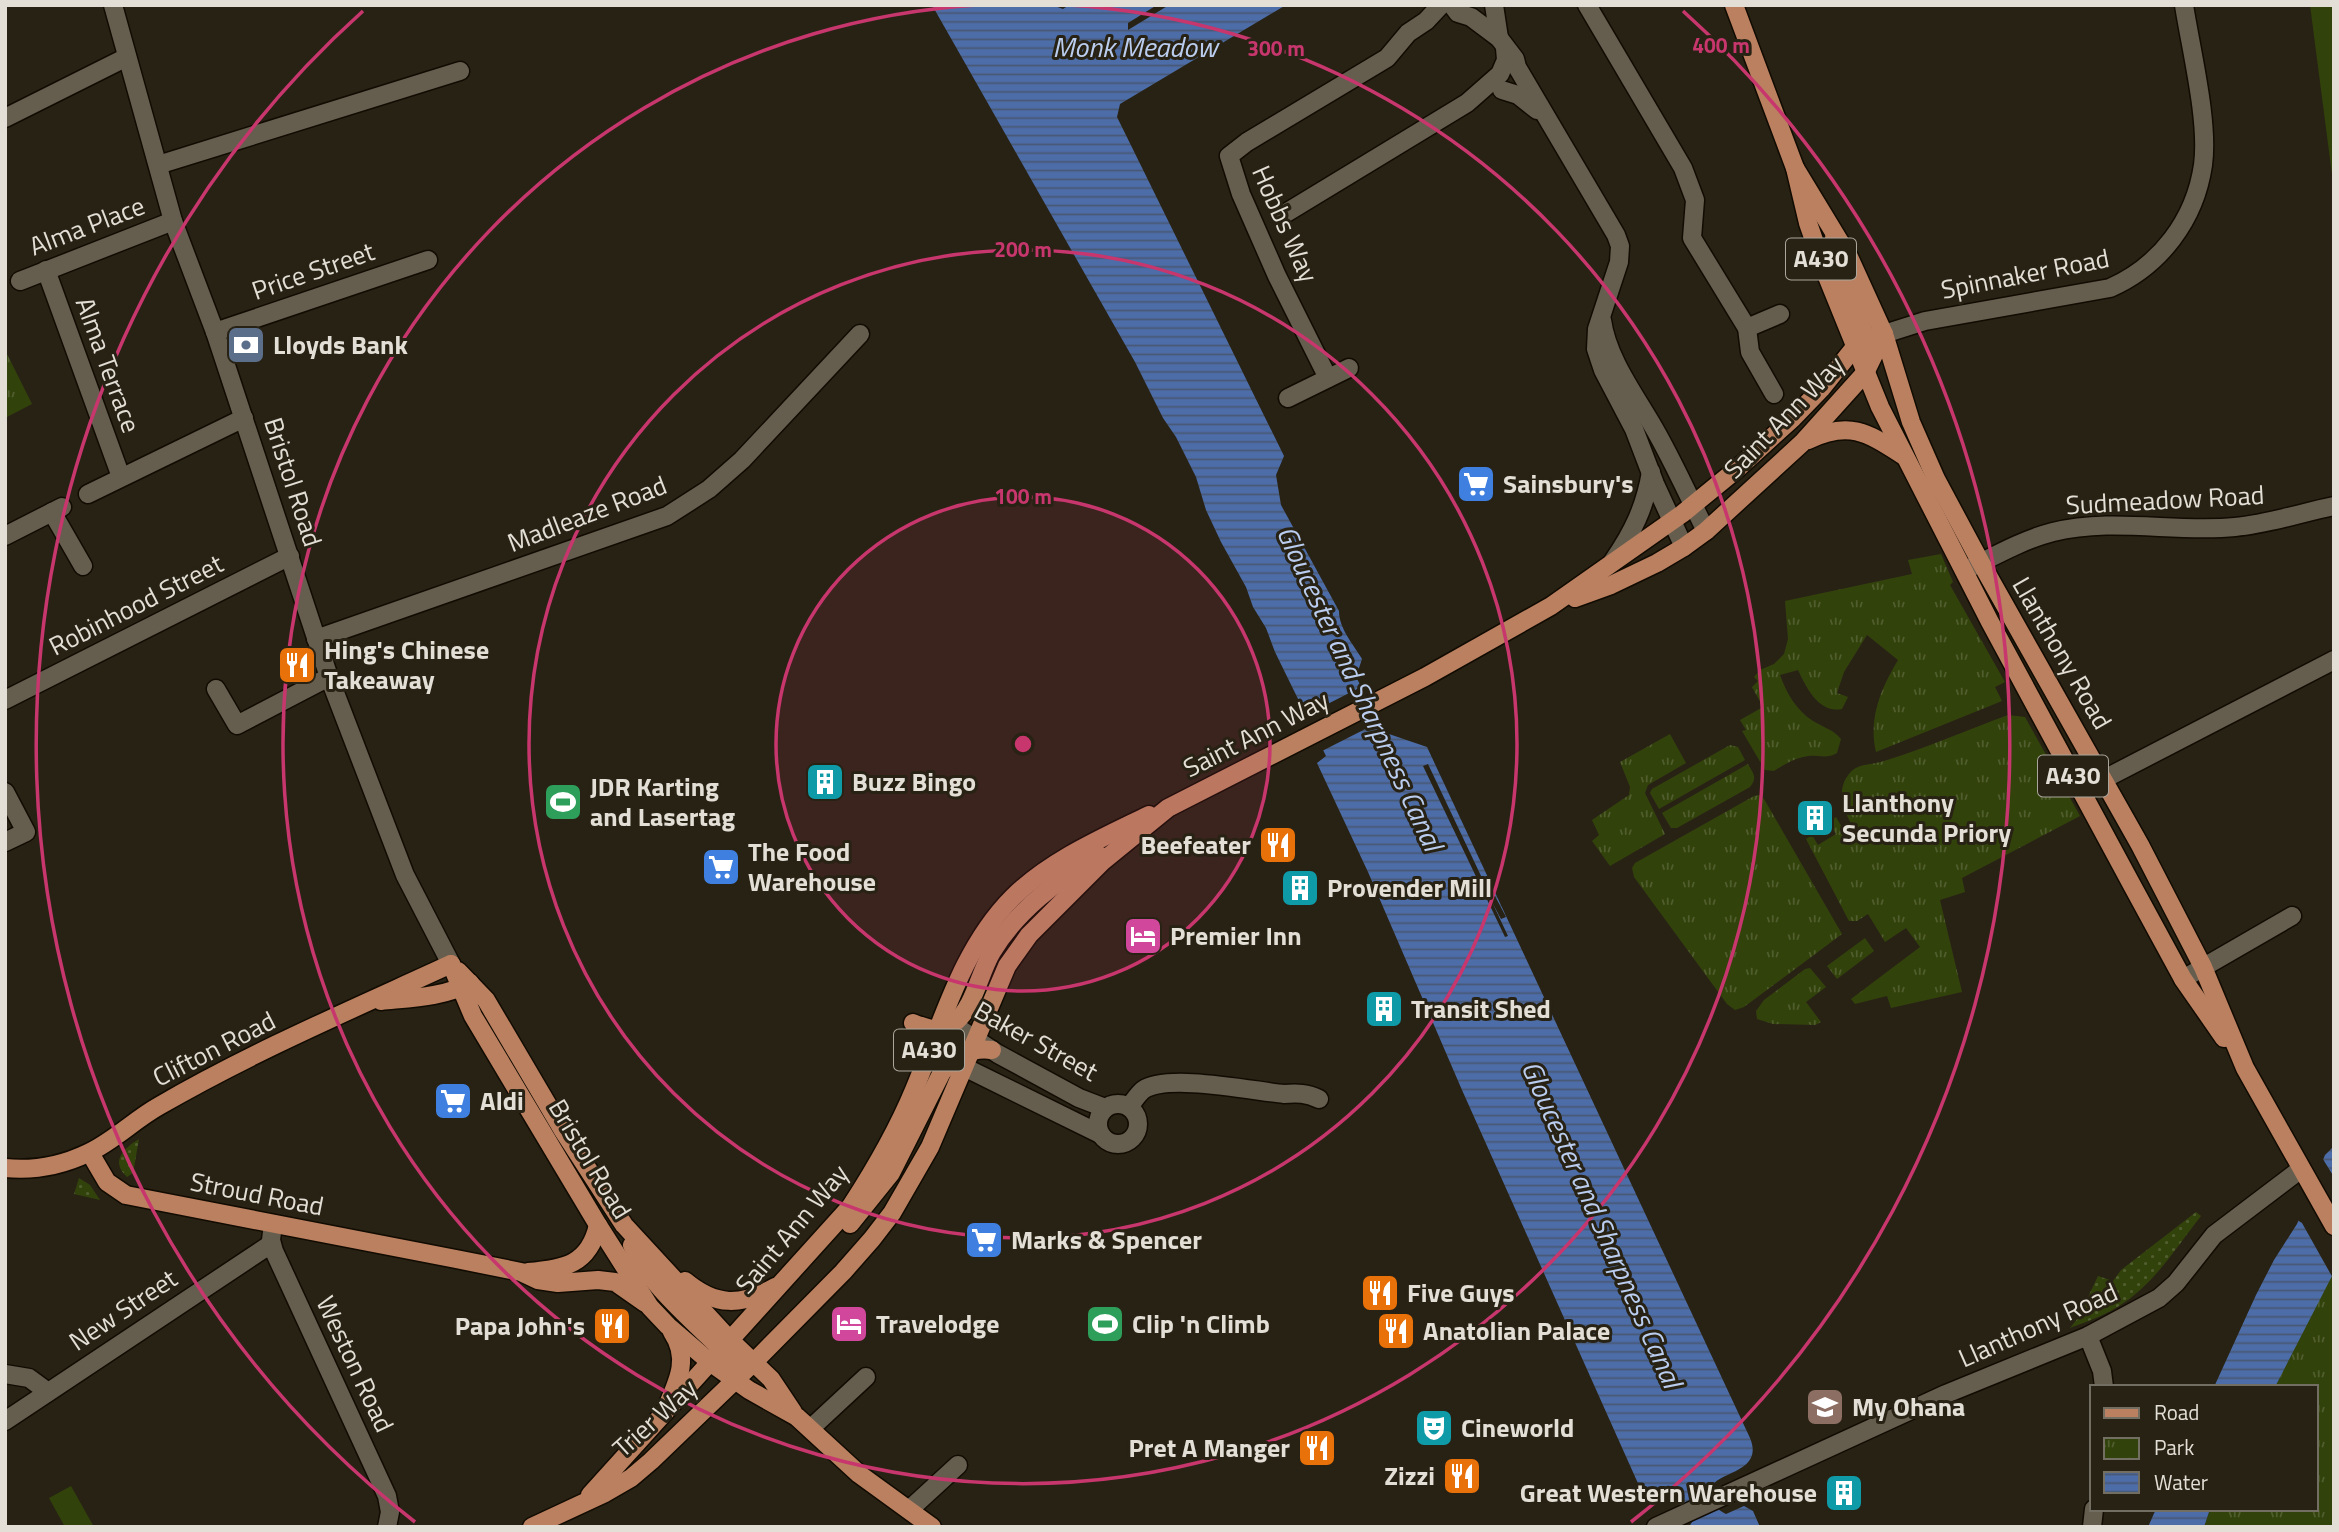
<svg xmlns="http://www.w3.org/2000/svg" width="2339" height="1532" font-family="'Titillium Web',sans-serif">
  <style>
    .grass { fill: url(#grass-dots) }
    .park { fill: url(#park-tufts) }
    .pitch { fill: #32420b }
    .water { fill: url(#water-rules) }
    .pier { fill: #282214 }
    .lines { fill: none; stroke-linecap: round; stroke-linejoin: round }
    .minor-casing { stroke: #110b02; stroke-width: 21 }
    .major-casing { stroke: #110b02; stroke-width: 21 }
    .minor { stroke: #655e4f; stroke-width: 18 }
    .major { stroke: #bb8060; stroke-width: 18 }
    .ring { fill: none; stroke: #c7366d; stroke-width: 3.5 }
    .labels { text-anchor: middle; stroke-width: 6; stroke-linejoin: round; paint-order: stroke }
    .shield { fill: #282214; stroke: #aba69c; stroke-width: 2 }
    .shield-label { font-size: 24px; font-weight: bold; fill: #e3dfd6 }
    .street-label { font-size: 26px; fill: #e3dfd6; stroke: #282214 }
    .poi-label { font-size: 26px; font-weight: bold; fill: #e3dfd6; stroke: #282214; text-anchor: start }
    .water-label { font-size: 28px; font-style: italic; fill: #bacdef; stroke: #282214 }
    .centre { fill: #c7366d; stroke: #282214; stroke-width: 3.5 }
    .ring-label { font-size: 21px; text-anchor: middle; font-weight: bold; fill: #c7366d; stroke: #282214; stroke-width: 6; stroke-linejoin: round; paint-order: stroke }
  </style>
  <defs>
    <pattern id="grass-dots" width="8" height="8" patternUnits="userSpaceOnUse" patternTransform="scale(1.75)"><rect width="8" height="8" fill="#32420b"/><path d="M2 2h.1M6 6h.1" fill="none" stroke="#505d2e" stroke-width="1.8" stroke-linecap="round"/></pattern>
    <pattern id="park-tufts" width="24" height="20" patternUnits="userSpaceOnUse" patternTransform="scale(1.75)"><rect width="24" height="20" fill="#32420b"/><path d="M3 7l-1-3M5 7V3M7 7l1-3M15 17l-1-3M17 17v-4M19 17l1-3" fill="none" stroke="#505d2e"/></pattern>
    <pattern id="water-rules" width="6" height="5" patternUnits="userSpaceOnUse" patternTransform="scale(1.75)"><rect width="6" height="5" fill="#4d6da8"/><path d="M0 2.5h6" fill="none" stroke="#485874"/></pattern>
  </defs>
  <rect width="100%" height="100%" fill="#282214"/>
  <g class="grass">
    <path d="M139,1139L133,1173L127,1177C110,1161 123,1149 139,1139Z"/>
    <path d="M79,1178L90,1185L100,1200L74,1194Z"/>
    <path d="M2196,1212L2201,1216C2178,1245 2156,1281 2125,1302C2108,1314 2089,1321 2070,1328L2078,1318L2098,1276L2113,1281L2121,1270Z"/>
  </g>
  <g class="park">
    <path d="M5,350L32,404L5,418Z"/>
    <path d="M1941,554L1953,582L1950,585L2005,682L1995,687L2002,701L1876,752C1868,719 1881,688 1898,660L1867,635L1844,672L1837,693L1848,697L1842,709C1819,714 1806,687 1798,670L1780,675C1787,694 1796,710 1813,721C1824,728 1833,729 1841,739L1837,753C1827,759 1819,755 1808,756C1795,758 1785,764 1774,771L1765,770L1742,731L1746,730L1740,720L1763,707L1752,687L1758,681L1754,677L1760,670L1774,664L1784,654L1788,639L1785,601L1912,574L1908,560Z"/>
    <path d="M2008,715L2025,717L2080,816L1962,878L1965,892L1940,900L1962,992L1891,1008L1887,996L1855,1004L1851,999L1920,947L1906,928L1885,942L1868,914L1857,921H1849L1806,839L1812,835L1818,845L1836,834L1829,822L1836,817L1843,829L1852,825C1843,810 1836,790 1849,774C1857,763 1872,765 1884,761C1926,748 1967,730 2008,715Z"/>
    <path d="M1670,734L1686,763L1648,785L1645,793L1665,834L1610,866L1592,841L1599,835L1592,820L1629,795L1630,787L1620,762Z"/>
    <path d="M1730,745L1738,747L1745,760L1659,809L1650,793L1652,789Z"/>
    <path d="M1748,764C1753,773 1758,778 1750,787L1677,828H1671L1662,813Z"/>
    <path d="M1760,795L1764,799L1842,934L1744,1007L1735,1010L1727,1004L1634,877L1632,868L1635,863L1754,796Z"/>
    <path d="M1865,938L1874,951L1837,979L1827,966Z"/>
    <path d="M1810,968L1826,987L1806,1002L1821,1022L1815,1025L1773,1024L1757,1019L1756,1011L1764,1000L1805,969Z"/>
    <path d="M2334,1268V1527H2204L2210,1509H2316V1387H2275Z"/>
  </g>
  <g class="pitch">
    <path d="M2310,5H2334V190Z"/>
    <path d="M71,1486L94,1527H65L49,1498Z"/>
  </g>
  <g class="water">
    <path d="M932,5H1052L1063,9L1069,5H1286L1120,104L1117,117L1284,456L1276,475L1281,505L1339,611C1339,629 1354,645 1362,659L1356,677L1386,733L1427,747L1750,1438C1767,1479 1699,1469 1712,1499C1715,1507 1718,1510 1726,1514L1744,1506L1753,1511L1760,1527H1689L1692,1522L1679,1495L1673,1493L1649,1502L1645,1499L1462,1090L1368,872L1317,763L1326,756L1275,652L1266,628L1253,607L1246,587L1221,542L1206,510L1196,477L1176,437L1163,418L1135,362Z"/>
    <path d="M2334,1146V1271L2332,1276L2275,1387H2214L2256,1295L2274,1260L2297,1224L2325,1155Z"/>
    <path d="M2156,1509H2210L2204,1527H2148Z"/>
  </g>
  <g class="pier">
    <path d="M1157,5H1169L1128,30V23Z"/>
    <path d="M1365,685L1383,720L1320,752L1304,716Z"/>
    <path d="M1428,764L1491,897L1495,896L1506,917L1501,919L1492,902L1508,936L1505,937L1423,766Z"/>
    <path d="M2321,1156L2334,1177V1280L2302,1223L2296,1219Z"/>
  </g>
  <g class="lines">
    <defs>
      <g id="minor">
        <path d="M113,5L173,221L215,332L329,677L405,875L451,964"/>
        <path d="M1452,5L1458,13L1471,17L1499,38L1515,59L1517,67L1616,235L1620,246L1619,262L1597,329L1596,349L1603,370L1634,429L1655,484L1684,547"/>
        <path d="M1494,5L1499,38"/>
        <path d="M1587,5L1683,168L1695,200L1692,238L1747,328L1750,352L1774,394"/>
        <path d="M1502,90L1518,95L1537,110"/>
        <path d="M5,118L127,57"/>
        <path d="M158,165L460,71"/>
        <path d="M1281,216L1467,103L1500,74L1506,60L1505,48"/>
        <path d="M46,270L121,477"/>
        <path d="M20,281L173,221"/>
        <path d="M1602,320C1607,358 1635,395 1654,428C1673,461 1689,497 1706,531"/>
        <path d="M1747,328L1780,314"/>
        <path d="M215,332L428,260"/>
        <path d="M1884,334L1925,321L2110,288C2160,266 2195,220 2203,165C2209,122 2191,50 2184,5"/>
        <path d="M1328,378L1277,276L1241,194L1229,156L1247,142L1387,58L1408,33L1426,21L1441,5"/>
        <path d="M1288,398L1349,368"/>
        <path d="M88,494L244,418"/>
        <path d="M52,512L83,566"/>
        <path d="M5,536L62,507"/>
        <path d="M1613,561C1633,532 1645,507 1651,472"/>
        <path d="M1970,568C1996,555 2025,539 2053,532C2113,517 2175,533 2235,527C2269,524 2300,513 2334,506"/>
        <path d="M316,639L667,516L709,489L742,460L860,334"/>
        <path d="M216,689L237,725L329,677"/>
        <path d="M5,700L290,556"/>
        <path d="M2081,791L2334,660"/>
        <path d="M5,792L26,832L5,842"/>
        <path d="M2183,979L2292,916"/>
        <path d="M943,1018L998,1054L1079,1098L1105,1108"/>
        <path d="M931,1044L964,1067L1100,1134"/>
        <circle cx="1118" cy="1124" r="20"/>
        <path d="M1129,1107C1133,1102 1138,1094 1143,1090C1167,1073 1253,1091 1284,1094C1297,1093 1307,1093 1319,1099"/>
        <path d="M273,1224L271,1240L274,1251L387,1496L390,1512L387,1527"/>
        <path d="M2088,1336L2102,1371L2104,1387"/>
        <path d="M5,1374L29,1378L48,1392"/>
        <path d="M5,1421L271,1244"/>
        <path d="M810,1429L866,1377"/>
        <path d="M909,1510L958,1465"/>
        <path d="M1656,1527L1946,1394L2088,1336L2159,1298L2176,1283L2214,1235L2301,1169"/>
        <path d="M2092,1527L2094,1509"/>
      </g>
      <g id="major">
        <path d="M1734,5L1795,168L1808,223L1824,269L1880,407L1990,622L2133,887L2183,979L2224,1038"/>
        <path d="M1795,168L1849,257L1884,334L1911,422L1936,479L1981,563L2140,845L2203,967L2245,1068L2334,1226"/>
        <path d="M1834,238L1838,265L1871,351"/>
        <path d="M1808,440C1850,420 1868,433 1904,456"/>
        <path d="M1575,598L1611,585L1657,563L1684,547L1706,531L1802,443L1865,373L1884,334"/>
        <path d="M451,964L473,1016L598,1225L650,1307L668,1326L711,1363L749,1390L797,1417L859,1474L932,1527"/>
        <path d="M458,971L486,1000L562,1129L624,1225L731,1341L771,1379L793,1412"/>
        <path d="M381,1001C409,998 445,997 470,983"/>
        <path d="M913,1023C928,1029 940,1033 954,1023C974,1008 979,974 992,952C1017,910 1058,880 1099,855"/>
        <path d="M90,1153L107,1182L126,1195L456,1259L521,1272L538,1280L558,1283L598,1280L615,1282L645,1303"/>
        <path d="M5,1168C35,1171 61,1166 88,1153C114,1141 134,1120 159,1106C252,1052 353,1009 451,964"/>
        <path d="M850,1224L891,1173L942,1072C955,1056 972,1047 992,1050"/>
        <path d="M632,1245C648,1286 701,1327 731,1359L735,1368V1380"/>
        <path d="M528,1272C564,1269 589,1265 598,1225"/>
        <path d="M685,1281C716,1307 741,1306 775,1287"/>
        <path d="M668,1404C679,1379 689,1357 672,1332"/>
        <path d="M590,1495L851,1206C875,1169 897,1131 914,1090C942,1024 961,949 1013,897C1051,860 1102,838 1149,815"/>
        <path d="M532,1527L605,1493L631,1478L651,1461L754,1362L843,1272L872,1239L892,1213L930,1147L1007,966L1029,935L1103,861L1168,808L1425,677L1551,606L1682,514L1737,469L1793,418L1822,388L1854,348L1884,334"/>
      </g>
    </defs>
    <use href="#minor" class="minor-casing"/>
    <use href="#major" class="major-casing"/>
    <use href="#minor" class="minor"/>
    <use href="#major" class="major"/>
  </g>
  <circle cx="1023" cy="744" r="247" fill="#c7366d" fill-opacity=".12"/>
  <g class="ring">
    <circle cx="1023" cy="744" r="247"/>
    <circle cx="1023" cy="744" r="494"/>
    <path d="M1068 5A740 740 0 1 1 978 5"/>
    <path d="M415 1522A987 987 0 0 1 363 11M1683 11A987 987 0 0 1 1631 1522"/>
  </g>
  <defs>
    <symbol id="bank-square" viewBox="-11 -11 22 22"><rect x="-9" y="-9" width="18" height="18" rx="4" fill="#5c6f8a" stroke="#282214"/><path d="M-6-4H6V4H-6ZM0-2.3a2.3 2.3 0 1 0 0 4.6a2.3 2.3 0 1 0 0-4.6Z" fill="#fff"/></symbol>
    <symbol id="supermarket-square" viewBox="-11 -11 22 22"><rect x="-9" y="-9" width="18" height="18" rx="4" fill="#3f7fe0" stroke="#282214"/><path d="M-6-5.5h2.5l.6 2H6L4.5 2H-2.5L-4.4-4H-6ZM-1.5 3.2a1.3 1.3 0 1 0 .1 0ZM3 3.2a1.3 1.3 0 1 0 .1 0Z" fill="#fff"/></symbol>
    <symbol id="restaurant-square" viewBox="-11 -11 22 22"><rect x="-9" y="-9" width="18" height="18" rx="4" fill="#e8710a" stroke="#282214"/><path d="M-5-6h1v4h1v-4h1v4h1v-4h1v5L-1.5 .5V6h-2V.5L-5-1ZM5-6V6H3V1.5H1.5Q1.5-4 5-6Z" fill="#fff"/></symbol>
    <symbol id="building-square" viewBox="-11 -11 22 22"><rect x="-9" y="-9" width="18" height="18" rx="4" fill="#0f9aa8" stroke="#282214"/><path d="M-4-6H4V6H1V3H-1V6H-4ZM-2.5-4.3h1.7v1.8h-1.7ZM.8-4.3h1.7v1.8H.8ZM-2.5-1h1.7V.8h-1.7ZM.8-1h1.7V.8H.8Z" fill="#fff"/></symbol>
    <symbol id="stadium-square" viewBox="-11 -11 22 22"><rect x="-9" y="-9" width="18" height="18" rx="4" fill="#2e9e5b" stroke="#282214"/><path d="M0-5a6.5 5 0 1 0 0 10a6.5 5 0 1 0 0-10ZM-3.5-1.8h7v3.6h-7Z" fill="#fff"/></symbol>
    <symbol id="hotel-square" viewBox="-11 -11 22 22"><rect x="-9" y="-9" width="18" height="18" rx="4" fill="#d1479c" stroke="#282214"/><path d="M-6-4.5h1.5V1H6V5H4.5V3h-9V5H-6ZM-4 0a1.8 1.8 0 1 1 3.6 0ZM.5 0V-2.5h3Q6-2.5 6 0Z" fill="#fff"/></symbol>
    <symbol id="school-square" viewBox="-11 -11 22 22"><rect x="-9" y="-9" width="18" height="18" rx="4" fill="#8d6e63" stroke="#282214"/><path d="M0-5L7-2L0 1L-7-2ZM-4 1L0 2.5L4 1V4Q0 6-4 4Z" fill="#fff"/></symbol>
    <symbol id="theatre-square" viewBox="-11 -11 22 22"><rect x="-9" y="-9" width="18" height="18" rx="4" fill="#0f9aa8" stroke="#282214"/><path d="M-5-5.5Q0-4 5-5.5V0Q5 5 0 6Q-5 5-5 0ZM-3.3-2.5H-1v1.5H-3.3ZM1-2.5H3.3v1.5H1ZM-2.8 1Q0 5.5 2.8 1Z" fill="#fff"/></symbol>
  </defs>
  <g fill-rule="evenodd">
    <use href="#bank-square" x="224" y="323" width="44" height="44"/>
    <use href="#supermarket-square" x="1454" y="462" width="44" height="44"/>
    <use href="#restaurant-square" x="275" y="643" width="44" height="44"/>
    <use href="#building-square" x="803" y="760" width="44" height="44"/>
    <use href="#stadium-square" x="541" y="780" width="44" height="44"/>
    <use href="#building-square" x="1793" y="796" width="44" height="44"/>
    <use href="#restaurant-square" x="1256" y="823" width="44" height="44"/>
    <use href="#supermarket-square" x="699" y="845" width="44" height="44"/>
    <use href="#building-square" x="1278" y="866" width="44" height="44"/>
    <use href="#hotel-square" x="1121" y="914" width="44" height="44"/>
    <use href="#building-square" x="1362" y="987" width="44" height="44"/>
    <use href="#supermarket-square" x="431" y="1079" width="44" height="44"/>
    <use href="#supermarket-square" x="962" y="1218" width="44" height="44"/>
    <use href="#restaurant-square" x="1358" y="1271" width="44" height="44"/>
    <use href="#hotel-square" x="827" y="1302" width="44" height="44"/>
    <use href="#stadium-square" x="1083" y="1302" width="44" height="44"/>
    <use href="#restaurant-square" x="590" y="1304" width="44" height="44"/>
    <use href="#restaurant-square" x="1374" y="1309" width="44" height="44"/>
    <use href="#school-square" x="1803" y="1385" width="44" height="44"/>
    <use href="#theatre-square" x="1412" y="1406" width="44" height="44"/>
    <use href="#restaurant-square" x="1295" y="1426" width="44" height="44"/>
    <use href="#restaurant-square" x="1440" y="1454" width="44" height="44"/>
    <use href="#building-square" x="1822" y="1471" width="44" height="44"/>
  </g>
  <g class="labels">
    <g class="shield">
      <rect x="1786" y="238.5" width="70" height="41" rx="5"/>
      <rect x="2038" y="755.5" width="70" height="41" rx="5"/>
      <rect x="894" y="1029.5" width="70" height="41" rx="5"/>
    </g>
    <g class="shield-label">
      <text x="1821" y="267">A430</text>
      <text x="2073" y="784">A430</text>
      <text x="929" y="1058">A430</text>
    </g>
    <g class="street-label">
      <text transform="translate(1285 224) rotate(66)" y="9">Hobbs Way</text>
      <text transform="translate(87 226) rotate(-21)" y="9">Alma Place</text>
      <text transform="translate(313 271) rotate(-19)" y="9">Price Street</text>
      <text transform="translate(2025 274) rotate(-11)" y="9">Spinnaker Road</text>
      <text transform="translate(108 365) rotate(70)" y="9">Alma Terrace</text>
      <text transform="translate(1784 417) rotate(-46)" y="9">Saint Ann Way</text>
      <text transform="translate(293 482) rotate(72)" y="9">Bristol Road</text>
      <text transform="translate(2165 500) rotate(-3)" y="9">Sudmeadow Road</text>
      <text transform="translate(587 514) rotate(-21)" y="9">Madleaze Road</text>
      <text transform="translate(136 605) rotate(-27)" y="9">Robinhood Street</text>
      <text transform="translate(2062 653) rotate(60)" y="9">Llanthony Road</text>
      <text transform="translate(1256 734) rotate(-27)" y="9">Saint Ann Way</text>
      <text transform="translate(1036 1041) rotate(29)" y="9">Baker Street</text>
      <text transform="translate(214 1049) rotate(-27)" y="9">Clifton Road</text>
      <text transform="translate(590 1159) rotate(59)" y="9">Bristol Road</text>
      <text transform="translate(257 1194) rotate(11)" y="9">Stroud Road</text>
      <text transform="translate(792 1229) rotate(-50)" y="9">Saint Ann Way</text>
      <text transform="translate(123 1310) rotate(-34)" y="9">New Street</text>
      <text transform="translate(2038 1325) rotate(-24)" y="9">Llanthony Road</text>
      <text transform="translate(355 1364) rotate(65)" y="9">Weston Road</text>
      <text transform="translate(655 1418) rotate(-42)" y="9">Trier Way</text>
    </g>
    <g class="poi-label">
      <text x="273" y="354">Lloyds Bank</text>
      <text x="1503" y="493">Sainsbury's</text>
      <text x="324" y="659">Hing's Chinese<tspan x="324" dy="30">Takeaway</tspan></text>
      <text x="852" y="791">Buzz Bingo</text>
      <text x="590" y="796">JDR Karting<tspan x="590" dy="30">and Lasertag</tspan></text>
      <text x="1842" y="812">Llanthony<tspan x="1842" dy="30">Secunda Priory</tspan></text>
      <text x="1251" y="854" text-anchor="end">Beefeater</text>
      <text x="748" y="861">The Food<tspan x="748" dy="30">Warehouse</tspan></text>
      <text x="1327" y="897">Provender Mill</text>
      <text x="1170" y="945">Premier Inn</text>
      <text x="1411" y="1018">Transit Shed</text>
      <text x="480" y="1110">Aldi</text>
      <text x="1011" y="1249">Marks &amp; Spencer</text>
      <text x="1407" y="1302">Five Guys</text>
      <text x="876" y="1333">Travelodge</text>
      <text x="1132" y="1333">Clip 'n Climb</text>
      <text x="585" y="1335" text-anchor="end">Papa John's</text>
      <text x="1423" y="1340">Anatolian Palace</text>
      <text x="1852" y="1416">My Ohana</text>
      <text x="1461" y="1437">Cineworld</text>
      <text x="1290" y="1457" text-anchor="end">Pret A Manger</text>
      <text x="1435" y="1485" text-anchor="end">Zizzi</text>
      <text x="1817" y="1502" text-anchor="end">Great Western Warehouse</text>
    </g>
    <g class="water-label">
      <text x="1135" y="57">Monk Meadow</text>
      <text transform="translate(1360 688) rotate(65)" y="10">Gloucester and Sharpness Canal</text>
      <text transform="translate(1602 1224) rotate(66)" y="10">Gloucester and Sharpness Canal</text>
    </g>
  </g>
  <circle cx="1023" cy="744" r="10" class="centre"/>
  <g class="ring-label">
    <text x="1721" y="53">400 m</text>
    <text x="1276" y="56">300 m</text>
    <text x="1023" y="257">200 m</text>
    <text x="1023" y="504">100 m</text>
  </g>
  <rect width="2339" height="1532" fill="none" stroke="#e3dfd6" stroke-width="14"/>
  <rect x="2090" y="1385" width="228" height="126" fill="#282214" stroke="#736e62" stroke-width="2"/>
  <rect x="2104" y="1408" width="35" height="10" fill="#bb8060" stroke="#736e62" stroke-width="2"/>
  <text x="2154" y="1420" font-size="21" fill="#e3dfd6">Road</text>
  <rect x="2104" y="1438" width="35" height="21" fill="url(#park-tufts)" stroke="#736e62" stroke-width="2"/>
  <text x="2154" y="1455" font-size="21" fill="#e3dfd6">Park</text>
  <rect x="2104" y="1472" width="35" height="21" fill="url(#water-rules)" stroke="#736e62" stroke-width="2"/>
  <text x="2154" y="1490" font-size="21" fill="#e3dfd6">Water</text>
</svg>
